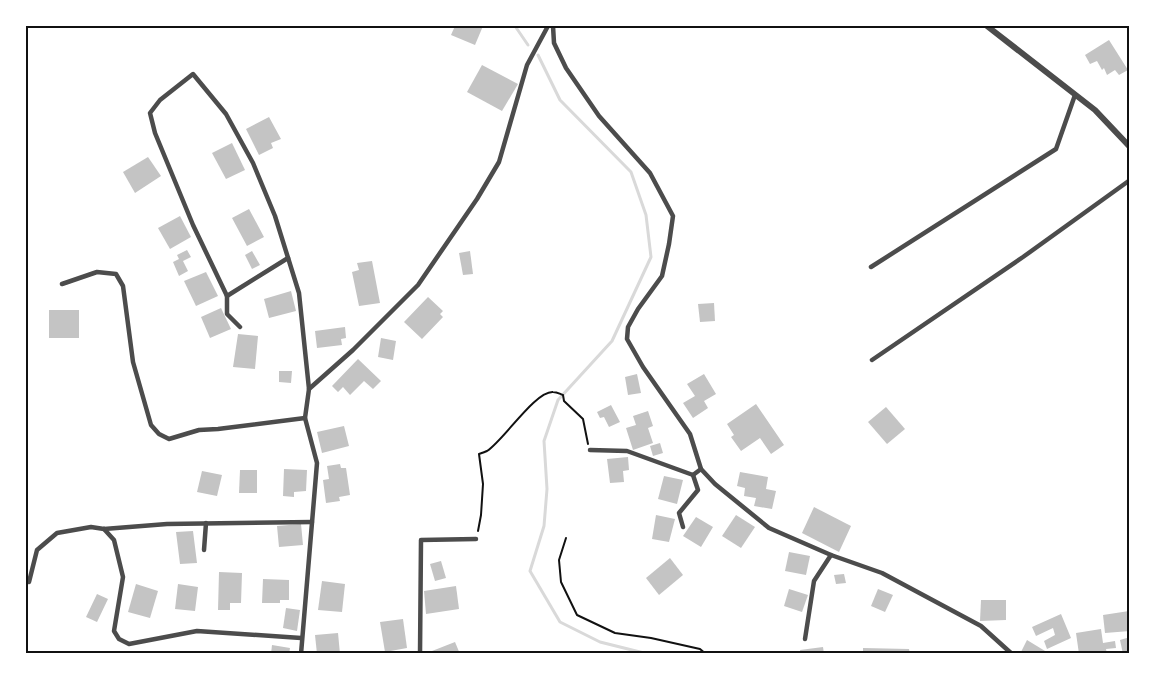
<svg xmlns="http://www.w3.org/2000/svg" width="1155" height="679" font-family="Barlow,sans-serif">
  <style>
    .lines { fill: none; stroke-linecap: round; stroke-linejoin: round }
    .stream { stroke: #d9d9d9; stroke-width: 3 }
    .building { fill: #c4c4c4 }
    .path { stroke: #111; stroke-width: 2 }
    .minor { stroke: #4c4c4c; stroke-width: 4.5 }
    .tertiary { stroke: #4c4c4c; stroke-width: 6 }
    .neatline { fill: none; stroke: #111; stroke-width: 2 }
  </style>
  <rect width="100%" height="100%" fill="#fff"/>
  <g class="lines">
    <g class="stream">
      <path d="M515,26L528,45"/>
      <path d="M538,55L560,100L631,172L646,215L651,257L612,341L558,400L544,441L547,489L544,526L530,571L560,622L600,642L648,654"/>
    </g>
  </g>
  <g class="building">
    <path d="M455,26H483L475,45L451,35Z"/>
    <path d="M1109,40L1128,70L1119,75L1115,70L1107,75L1104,68L1102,70L1097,61L1090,64L1085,55Z"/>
    <path d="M482,65L518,84L502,111L467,92Z"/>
    <path d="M269,117L281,139L271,143L273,148L259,155L246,129Z"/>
    <path d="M232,143L245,170L226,179L212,153Z"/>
    <path d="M148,157L161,176L135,193L123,172Z"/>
    <path d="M249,209L264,237L247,246L232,218Z"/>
    <path d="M180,216L191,237L170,249L158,228Z"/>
    <path d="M187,250L191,257L183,261L188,271L179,276L173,262L179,259L177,255Z"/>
    <path d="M252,251L260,265L252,269L245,255Z"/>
    <path d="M470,251L473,274L463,275L459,253Z"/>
    <path d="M372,261L380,303L359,306L352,272L359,270L357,263Z"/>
    <path d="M206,272L218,296L196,306L184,281Z"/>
    <path d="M291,291L296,311L269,318L264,299Z"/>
    <path d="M428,297L443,311L440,314L443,317L422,339L404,322Z"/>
    <path d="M714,303L715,321L700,322L698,304Z"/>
    <path d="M221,308L231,329L210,338L201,317Z"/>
    <rect x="49" y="310" width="30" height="28"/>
    <path d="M345,327L346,338L341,339L342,345L317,348L315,331Z"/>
    <path d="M238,334L258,336L255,369L233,367Z"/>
    <path d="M381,338L396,341L393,360L378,357Z"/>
    <path d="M358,359L381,381L373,389L364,381L350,395L343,387L338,392L332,386Z"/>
    <path d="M279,371H292L291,383L279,382Z"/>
    <path d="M637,374L641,393L628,395L625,377Z"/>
    <path d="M704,374L716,394L704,401L708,408L693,418L683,403L695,396L687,384Z"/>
    <path d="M756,404L784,445L771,454L760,438L741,451L731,437L734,435L727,424Z"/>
    <path d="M611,405L620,422L609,427L604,417L600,418L597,412Z"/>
    <path d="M886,407L905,429L887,444L868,422Z"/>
    <path d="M648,411L653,426L648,428L653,443L633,450L626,428L636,425L633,416Z"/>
    <path d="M344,426L349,446L322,453L317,432Z"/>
    <path d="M660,443L663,453L653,456L650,446Z"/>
    <path d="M628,457L629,470L623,471L624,482L610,483L607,459Z"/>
    <path d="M340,464L341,468H346L350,495L339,497L340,501L326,503L323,480L329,479L327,466Z"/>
    <path d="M284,469L307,470L306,491L294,492V497L283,496Z"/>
    <path d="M240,470H257V493H239Z"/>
    <path d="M202,471L222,475L217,496L197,492Z"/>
    <path d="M740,472L768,477L766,489L776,491L772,509L754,506L756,498L744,496L745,488L737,486Z"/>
    <path d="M664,476L683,480L677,504L658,499Z"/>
    <path d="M814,507L851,526L839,552L802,533Z"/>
    <path d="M656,515L675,519L669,542L652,539Z"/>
    <path d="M736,515L755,527L741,548L722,536Z"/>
    <path d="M696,517L713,527L701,547L683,536Z"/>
    <path d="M301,524L303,545L279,547L277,526Z"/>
    <path d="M193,531L197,563L180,564L176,532Z"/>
    <path d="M789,552L810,556L806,575L785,571Z"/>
    <path d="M670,558L683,575L659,595L646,578Z"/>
    <path d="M441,561L446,578L435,581L430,564Z"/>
    <path d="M219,572L242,573L241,603H230V610H218Z"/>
    <path d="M844,574L846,583L836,584L834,575Z"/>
    <path d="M263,579L289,580V600H280V603H262Z"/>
    <path d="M322,581L345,584L342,612L318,610Z"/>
    <path d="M136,584L158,591L150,618L128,612Z"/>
    <path d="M178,584L198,587L195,611L175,609Z"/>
    <path d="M456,586L459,609L426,614L424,591Z"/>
    <path d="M789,589L808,595L802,612L784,606Z"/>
    <path d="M878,589L893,595L885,612L871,606Z"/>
    <path d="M97,594L108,599L97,622L86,617Z"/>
    <path d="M981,600H1006V620L980,621Z"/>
    <path d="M286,608L300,610L297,631L283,628Z"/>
    <path d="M1129,611L1130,631L1105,633L1103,615Z"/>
    <path d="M1061,614L1071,638L1047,649L1044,641L1055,635L1053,628L1036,636L1032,627Z"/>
    <path d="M403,619L407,648L385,652L380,622Z"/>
    <path d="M1101,629L1103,643L1115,641L1116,648L1106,649L1107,654H1079L1076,633Z"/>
    <path d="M338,633L340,654H317L315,635Z"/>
    <path d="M1130,637V654H1123L1120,640Z"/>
    <path d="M1027,640L1050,654H1020Z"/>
    <path d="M455,642L460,654H433L432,651Z"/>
    <path d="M272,645L290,648L289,654H271Z"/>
    <path d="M823,647L824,654H801L800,650Z"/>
    <path d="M863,648L909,649L910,654H863Z"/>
  </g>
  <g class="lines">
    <g class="path">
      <path d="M478,531L481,515L483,484L479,454C482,453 485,452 487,451C504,440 535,391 553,392C557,392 560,394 563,395L564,401L583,419L588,444"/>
      <path d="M566,538L559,560L561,582L577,615L615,633L651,638L700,649L706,654"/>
    </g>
    <g class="minor">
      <path d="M553,26L554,43L566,68L599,116L650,173L673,216L669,244L662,276L638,309L628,327L627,339L643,367L690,434L701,469L715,484L769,528L831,555L882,573L981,626L1012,654"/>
      <path d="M871,267L1056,149L1075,95"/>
      <path d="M62,284L97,272L116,274L123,286L133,362L151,425L159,434L169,439L199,430L218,429L305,418"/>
      <path d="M227,296L288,258"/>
      <path d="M240,327L227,314V296L193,225L155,133L150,113L160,100L193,74L226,114L253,163L275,216L299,293L309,389"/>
      <path d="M872,360L1023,257L1130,180"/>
      <path d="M590,450L627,451L693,475L701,469"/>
      <path d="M683,527L679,513L698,490L693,475"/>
      <path d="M104,529L114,540L123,577L114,631L119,639L129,644L197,631L301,638"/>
      <path d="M204,550L206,523"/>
      <path d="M29,582L37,550L57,533L91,527L104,529L167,524L312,522"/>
      <path d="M805,639L814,581L831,555"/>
      <path d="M301,654L317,463L305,418L309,389L353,350L418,285L477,199L499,162L527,65L548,26"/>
      <path d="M420,654L421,540L476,539"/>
    </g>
    <path class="tertiary" d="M987,26L1095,110L1130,147"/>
  </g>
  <rect width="1155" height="679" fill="none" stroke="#ffffff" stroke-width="54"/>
  <rect x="27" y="27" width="1101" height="625" class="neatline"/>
</svg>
